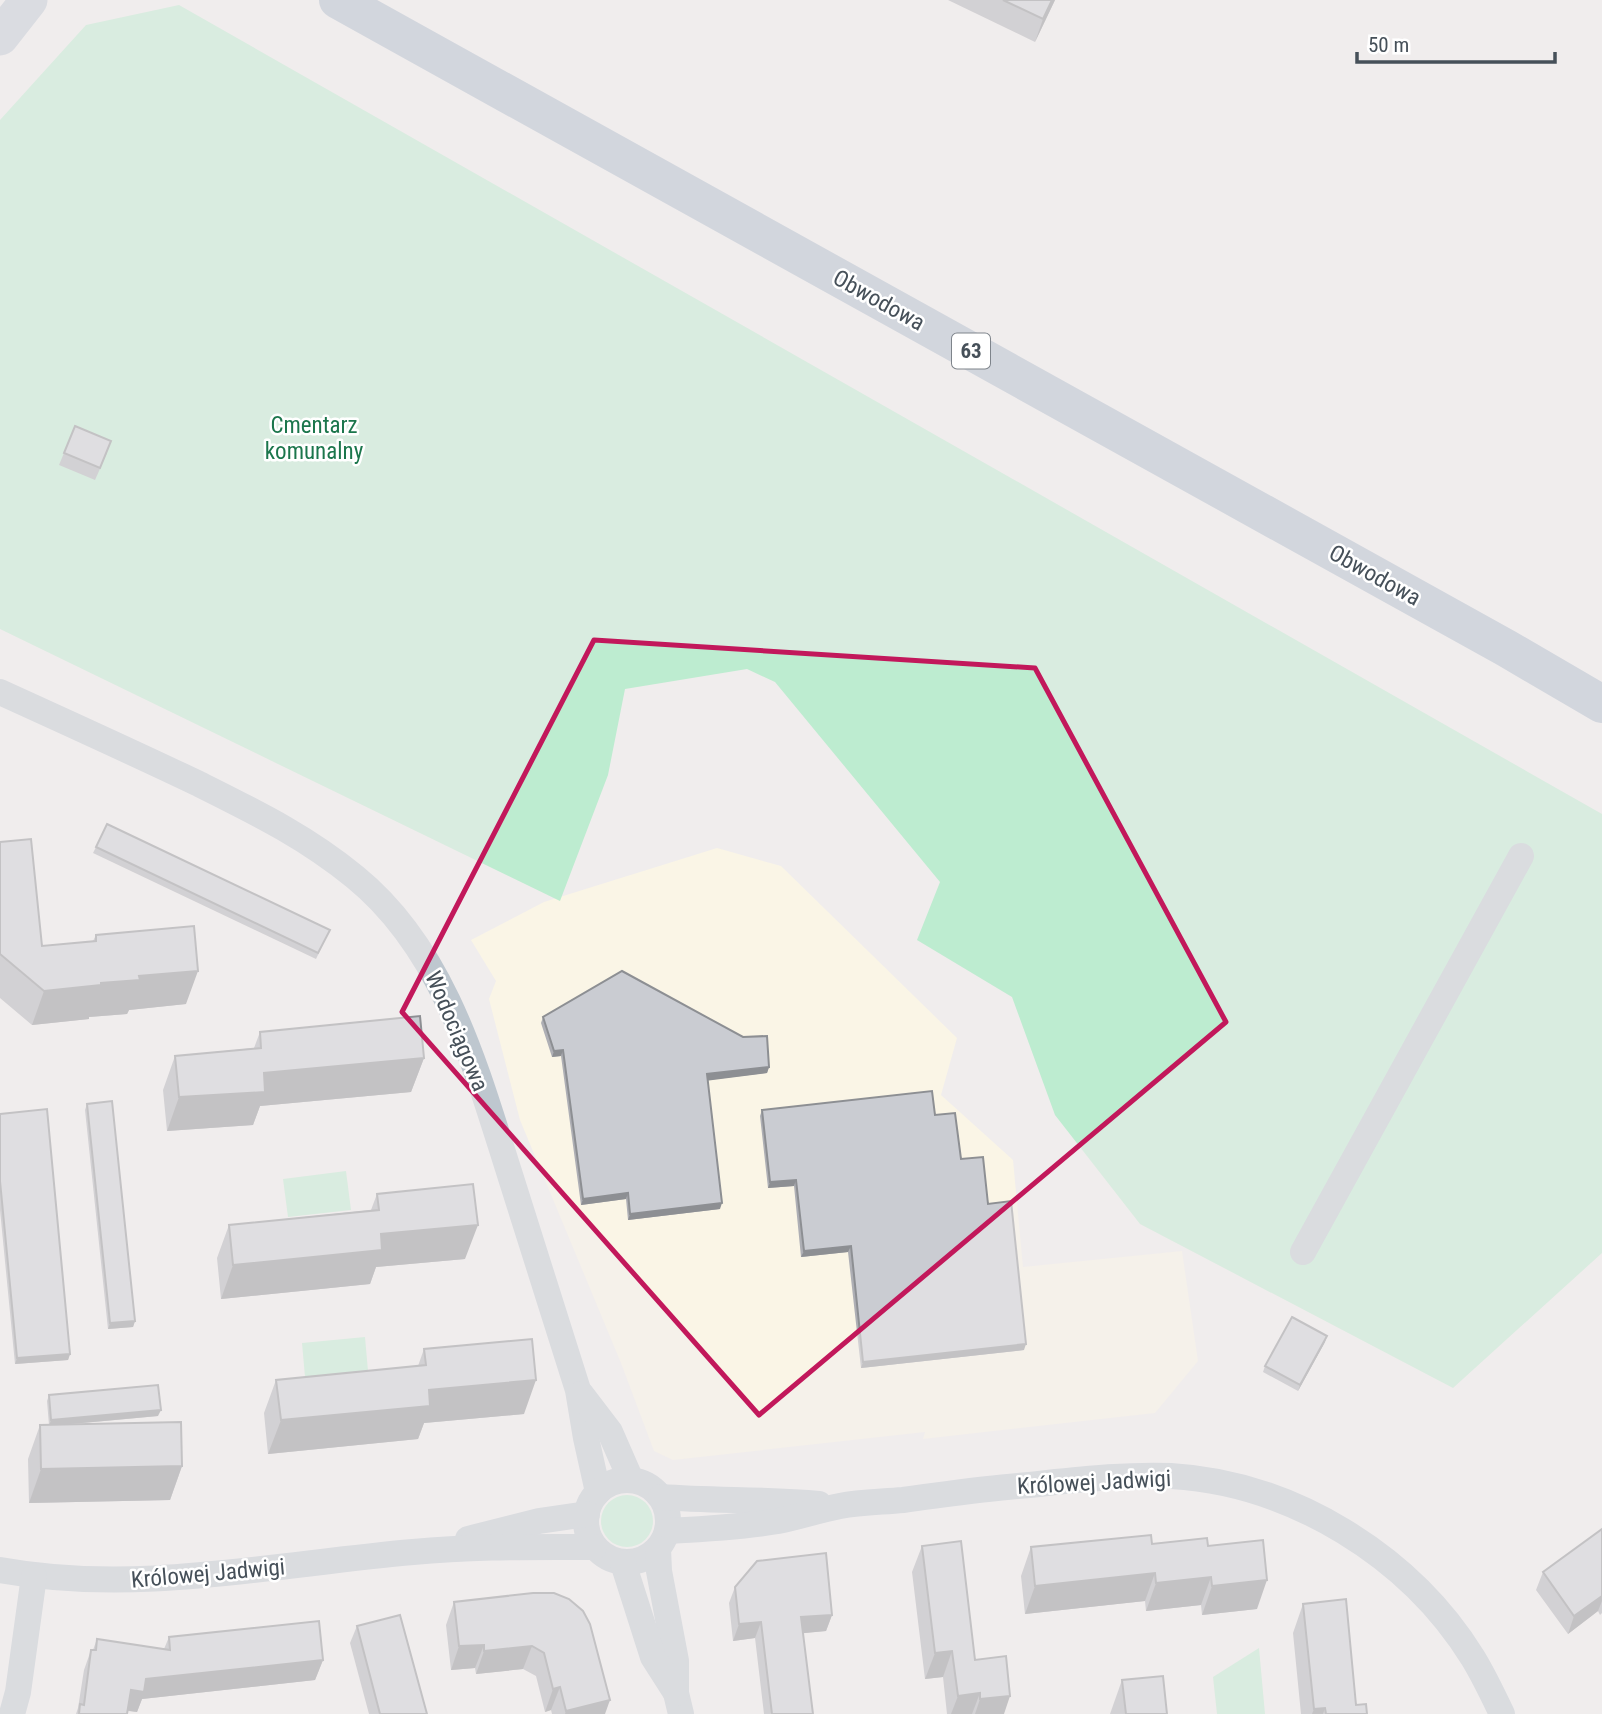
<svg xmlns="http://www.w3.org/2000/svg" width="1602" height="1714" font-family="'Roboto Condensed',sans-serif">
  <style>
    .commercial { fill: #faf5e6 }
    .green { fill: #bdecd0 }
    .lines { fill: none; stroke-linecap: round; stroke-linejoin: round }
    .street { stroke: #bec7cf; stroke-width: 26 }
    .secondary { stroke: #bec8d3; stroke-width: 37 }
    .primary { stroke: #aebbcb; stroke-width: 38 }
    .wall { fill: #aeafb5 }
    .shaded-wall { fill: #8d8f93 }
    .building { fill: #caccd2; stroke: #8d8f93; stroke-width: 2 }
    .marked { fill: none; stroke: #c2185b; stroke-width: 5; stroke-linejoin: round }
    .labels { text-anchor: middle; stroke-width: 5; stroke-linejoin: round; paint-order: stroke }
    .shield { fill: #fff; stroke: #7e848b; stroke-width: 2 }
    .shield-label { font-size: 21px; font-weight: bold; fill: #465059 }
    .street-label { font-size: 23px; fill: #465059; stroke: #fff }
    .park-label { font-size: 23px; fill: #1b764c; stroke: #fff }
  </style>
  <rect width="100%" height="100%" fill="#f0eded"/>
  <path class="commercial" d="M717,848L781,866L957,1038L941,1095L1013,1160L1023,1267L1182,1251L1198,1361L1155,1413L923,1439L925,1432L673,1460L654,1451L621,1363L520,1120L489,999L496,981L471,940L544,902Z"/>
  <g class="green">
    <path d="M179,5L1602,814V1253L1453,1388L1140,1224L1055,1115L1012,997L917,940L940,882L775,682L747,669L625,689L608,775L560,901L0,629V120L86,25Z"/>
    <path d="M346,1171L351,1210L288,1217L283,1179Z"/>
    <path d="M365,1337L368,1371L305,1377L302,1343Z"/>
    <circle cx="627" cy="1521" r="26"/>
    <path d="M1259,1648L1265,1714H1217L1213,1677Z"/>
  </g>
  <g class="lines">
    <g class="street">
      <path d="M0,692C66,722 132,752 197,783C255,812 305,836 355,877C446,951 477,1072 511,1178C533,1249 556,1319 578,1390L586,1438L598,1492"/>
      <path d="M1303,1252L1521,856"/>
      <path d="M581,1394L610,1432L631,1480"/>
      <circle cx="627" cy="1521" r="41"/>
      <path d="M661,1497C714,1501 766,1499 819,1504"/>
      <path d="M668,1531C704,1529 742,1527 778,1521C799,1517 819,1510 840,1506C860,1502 882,1502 903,1500C942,1495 980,1489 1018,1486C1069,1481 1121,1474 1171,1476C1292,1483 1410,1556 1473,1658C1484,1676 1493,1695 1502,1714"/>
      <path d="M468,1539L539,1521L587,1514"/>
      <path d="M658,1549L659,1571L676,1661V1693L681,1714"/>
      <path d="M623,1563L653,1657L676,1693"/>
      <path d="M0,1570C137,1595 276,1564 413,1552C473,1546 534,1547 594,1547"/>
      <path d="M12,1714L18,1692L34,1576"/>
    </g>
    <path class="secondary" d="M0,37L29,0"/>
    <path class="primary" d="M338,0L1506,648L1602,704"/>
  </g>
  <g class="wall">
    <path d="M948,0H1055L1035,42Z"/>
    <path d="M64,453H107L95,480L59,465Z"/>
    <path d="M0,842L42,946L93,941L96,935L186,1004L129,1010L127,1014L89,1017V1019L32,1025L0,998Z"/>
    <path d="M96,847L327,936L316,959L93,853Z"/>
    <path d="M543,1017L769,1067L767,1073L708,1080L720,1209L628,1220L626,1199L581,1205L561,1056L552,1057L541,1023Z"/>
    <path d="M260,1032L424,1058L411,1092L260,1106L253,1125L167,1131L163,1090L175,1056L254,1048Z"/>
    <path d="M87,1104L135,1321L133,1327L108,1329L85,1110Z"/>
    <path d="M762,1110L935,1115L988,1204L1024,1350L861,1368L848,1252L801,1257L794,1186L768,1188L760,1116Z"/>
    <path d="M0,1114L70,1354L68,1360L15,1364L0,1210Z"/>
    <path d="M377,1194L465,1259L376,1267L370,1284L221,1299L217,1258L229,1225L371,1210Z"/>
    <path d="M1325,1342L1298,1391L1263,1372L1265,1366Z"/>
    <path d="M424,1349L524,1414L424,1423L418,1439L268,1454L264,1413L276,1380L418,1366Z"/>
    <path d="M49,1395L158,1416L62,1425L182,1466L170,1500L29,1503L28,1459L40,1425H49L47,1401Z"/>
    <path d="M1602,1529V1613L1600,1615L1598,1611L1568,1634L1536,1590L1543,1572Z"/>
    <path d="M1152,1544L1208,1546L1257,1609L1202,1615L1201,1605L1146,1611L1145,1601L1025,1614L1021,1576L1031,1547Z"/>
    <path d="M922,1546L975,1660L1004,1714H947L943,1677L925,1679L912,1572Z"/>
    <path d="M735,1587L832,1615L826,1631L803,1633L813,1714H764L755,1638L733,1641L729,1603Z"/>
    <path d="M454,1602L590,1624L605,1714H552L551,1710L545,1712L536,1676L523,1669L476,1674L475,1668L451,1670L446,1625Z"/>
    <path d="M1303,1604L1356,1705L1367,1714H1301L1293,1633Z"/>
    <path d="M357,1626L427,1714H369L350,1643Z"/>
    <path d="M169,1637L323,1660L315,1680L142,1699L137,1712L128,1711L127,1714H76L78,1708L84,1670L91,1650H93L97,1639L164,1649Z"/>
    <path d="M1122,1680L1167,1714H1110Z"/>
  </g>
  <g class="shaded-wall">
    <path d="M1052,0H1055L1035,42L1043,19Z"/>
    <path d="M198,971L186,1004L129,1010L127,1014L89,1017V1019L32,1025L44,991L101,983L139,976Z"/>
    <path d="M563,1050L561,1056L552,1057L554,1051Z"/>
    <path d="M424,1058L411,1092L260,1106L253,1125L167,1131L179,1097L264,1073Z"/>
    <path d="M769,1067L767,1073L705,1081L707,1074Z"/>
    <path d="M796,1180L794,1186L768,1188L770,1182Z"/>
    <path d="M628,1193L626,1199L581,1205L583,1199Z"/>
    <path d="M722,1203L720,1209L628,1220L630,1214Z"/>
    <path d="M478,1225L465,1259L376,1267L370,1284L221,1299L233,1265L381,1234Z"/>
    <path d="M851,1246L848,1252L801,1257L804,1251Z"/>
    <path d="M135,1321L133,1327L108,1329L110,1323Z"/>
    <path d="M1327,1336L1325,1342L1298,1391L1300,1385Z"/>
    <path d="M1026,1344L1024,1350L861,1368L863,1362Z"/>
    <path d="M70,1354L68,1360L15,1364L17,1358Z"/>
    <path d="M536,1380L524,1414L424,1423L418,1439L268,1454L281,1420L429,1390Z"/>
    <path d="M161,1410L158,1416L49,1426L51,1420Z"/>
    <path d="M182,1466L170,1500L29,1503L41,1469Z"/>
    <path d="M1155,1573L1145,1601L1025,1614L1035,1586Z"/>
    <path d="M1211,1577L1201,1605L1146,1611L1156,1583Z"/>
    <path d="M1267,1580L1257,1609L1202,1615L1212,1586Z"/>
    <path d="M1602,1596V1601L1598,1611L1568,1634L1574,1616Z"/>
    <path d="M832,1615L826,1631L795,1634L801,1617Z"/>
    <path d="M761,1622L755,1638L733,1641L739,1624Z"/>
    <path d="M484,1645L475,1668L451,1670L459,1646Z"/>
    <path d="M532,1646L523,1669L476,1674L484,1651Z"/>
    <path d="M952,1651L943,1677L925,1679L935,1653Z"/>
    <path d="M323,1660L315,1680L142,1699L137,1712L124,1710L131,1690L146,1679Z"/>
    <path d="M560,1687L551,1710L545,1712L553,1689Z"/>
    <path d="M980,1693L972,1714H951L958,1696Z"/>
    <path d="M1010,1696L1004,1714H975L980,1699Z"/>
    <path d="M610,1700L605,1714H565L566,1711Z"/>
    <path d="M1325,1708L1323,1714H1312L1314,1709Z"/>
  </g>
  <g class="building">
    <path d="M1003,0H1052L1043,19Z"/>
    <path d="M75,426L111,441L100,468L64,453Z"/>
    <path d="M107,824L330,930L318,953L96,847Z"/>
    <path d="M31,839L42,946L96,941V935L194,926L198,971L139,976L140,980L101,983V985L44,991L0,954V842Z"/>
    <path d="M622,971L743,1037L767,1036L769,1067L707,1074L722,1203L630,1214L628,1193L583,1199L563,1050L554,1051L543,1017Z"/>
    <path d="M420,1016L424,1058L264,1073L265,1092L179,1097L175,1056L261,1048L260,1032Z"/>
    <path d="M932,1091L935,1115L955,1113L961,1159L983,1157L988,1204L1011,1201L1026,1344L863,1362L851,1246L804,1251L796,1180L770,1182L762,1110Z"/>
    <path d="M112,1101L135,1321L110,1323L87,1104Z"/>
    <path d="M47,1109L70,1354L17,1358L0,1181V1114Z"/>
    <path d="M473,1184L478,1225L381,1234L382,1250L233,1265L229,1225L379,1210L377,1194Z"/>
    <path d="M1292,1317L1327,1336L1300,1385L1265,1366Z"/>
    <path d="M532,1339L536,1380L429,1390L430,1406L281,1420L276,1380L426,1365L424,1349Z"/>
    <path d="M158,1385L161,1410L51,1420L49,1395Z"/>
    <path d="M181,1422L182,1466L41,1469L40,1425Z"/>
    <path d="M1602,1529V1596L1574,1616L1543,1572Z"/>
    <path d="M1151,1535L1152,1544L1207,1538L1208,1546L1263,1540L1267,1580L1212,1586L1211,1577L1156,1583L1155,1573L1035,1586L1031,1547Z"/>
    <path d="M961,1541L975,1660L1006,1656L1010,1696L980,1699V1693L958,1696L952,1651L935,1653L922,1546Z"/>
    <path d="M826,1553L832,1615L801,1617L813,1714H772L761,1622L739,1624L735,1587L757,1561Z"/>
    <path d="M533,1593H554L569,1599L583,1611L590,1624L610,1700L566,1711L560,1687L553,1689L544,1653L532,1646L484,1651V1645L459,1646L454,1602Z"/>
    <path d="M1346,1599L1356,1705L1366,1704L1367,1714H1326L1325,1708L1314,1709L1303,1604Z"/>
    <path d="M400,1615L427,1714H380L357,1626Z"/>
    <path d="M319,1621L323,1660L146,1679L144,1692L131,1690L127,1714H79L80,1704L84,1705L91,1650H96L97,1639L170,1650L169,1637Z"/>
    <path d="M1163,1676L1167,1714H1126L1122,1680Z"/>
  </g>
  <path d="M0 0H1602V1714H0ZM594,640L1035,668L1226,1022L759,1415L402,1012Z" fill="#f0eded" fill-opacity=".55" fill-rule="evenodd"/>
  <path class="marked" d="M594,640L1035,668L1226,1022L759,1415L402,1012Z"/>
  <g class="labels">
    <rect class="shield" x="952" y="333.5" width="38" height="35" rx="5"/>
    <g class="shield-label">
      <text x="971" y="358">63</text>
    </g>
    <g class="street-label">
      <text transform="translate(879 300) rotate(29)" y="8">Obwodowa</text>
      <text transform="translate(1375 575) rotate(29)" y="8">Obwodowa</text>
      <text transform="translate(457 1031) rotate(67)" y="8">Wodociągowa</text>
      <text transform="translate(1094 1482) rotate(-3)" y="8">Królowej Jadwigi</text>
      <text transform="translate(208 1573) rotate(-5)" y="8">Królowej Jadwigi</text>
    </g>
    <g class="park-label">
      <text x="314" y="433">Cmentarz<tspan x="314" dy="26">komunalny</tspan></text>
    </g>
  </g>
  <path d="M1357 52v10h198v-10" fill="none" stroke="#465059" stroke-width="3.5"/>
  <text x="1368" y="52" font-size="21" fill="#465059" stroke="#ffffff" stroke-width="5" paint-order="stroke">50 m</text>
</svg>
